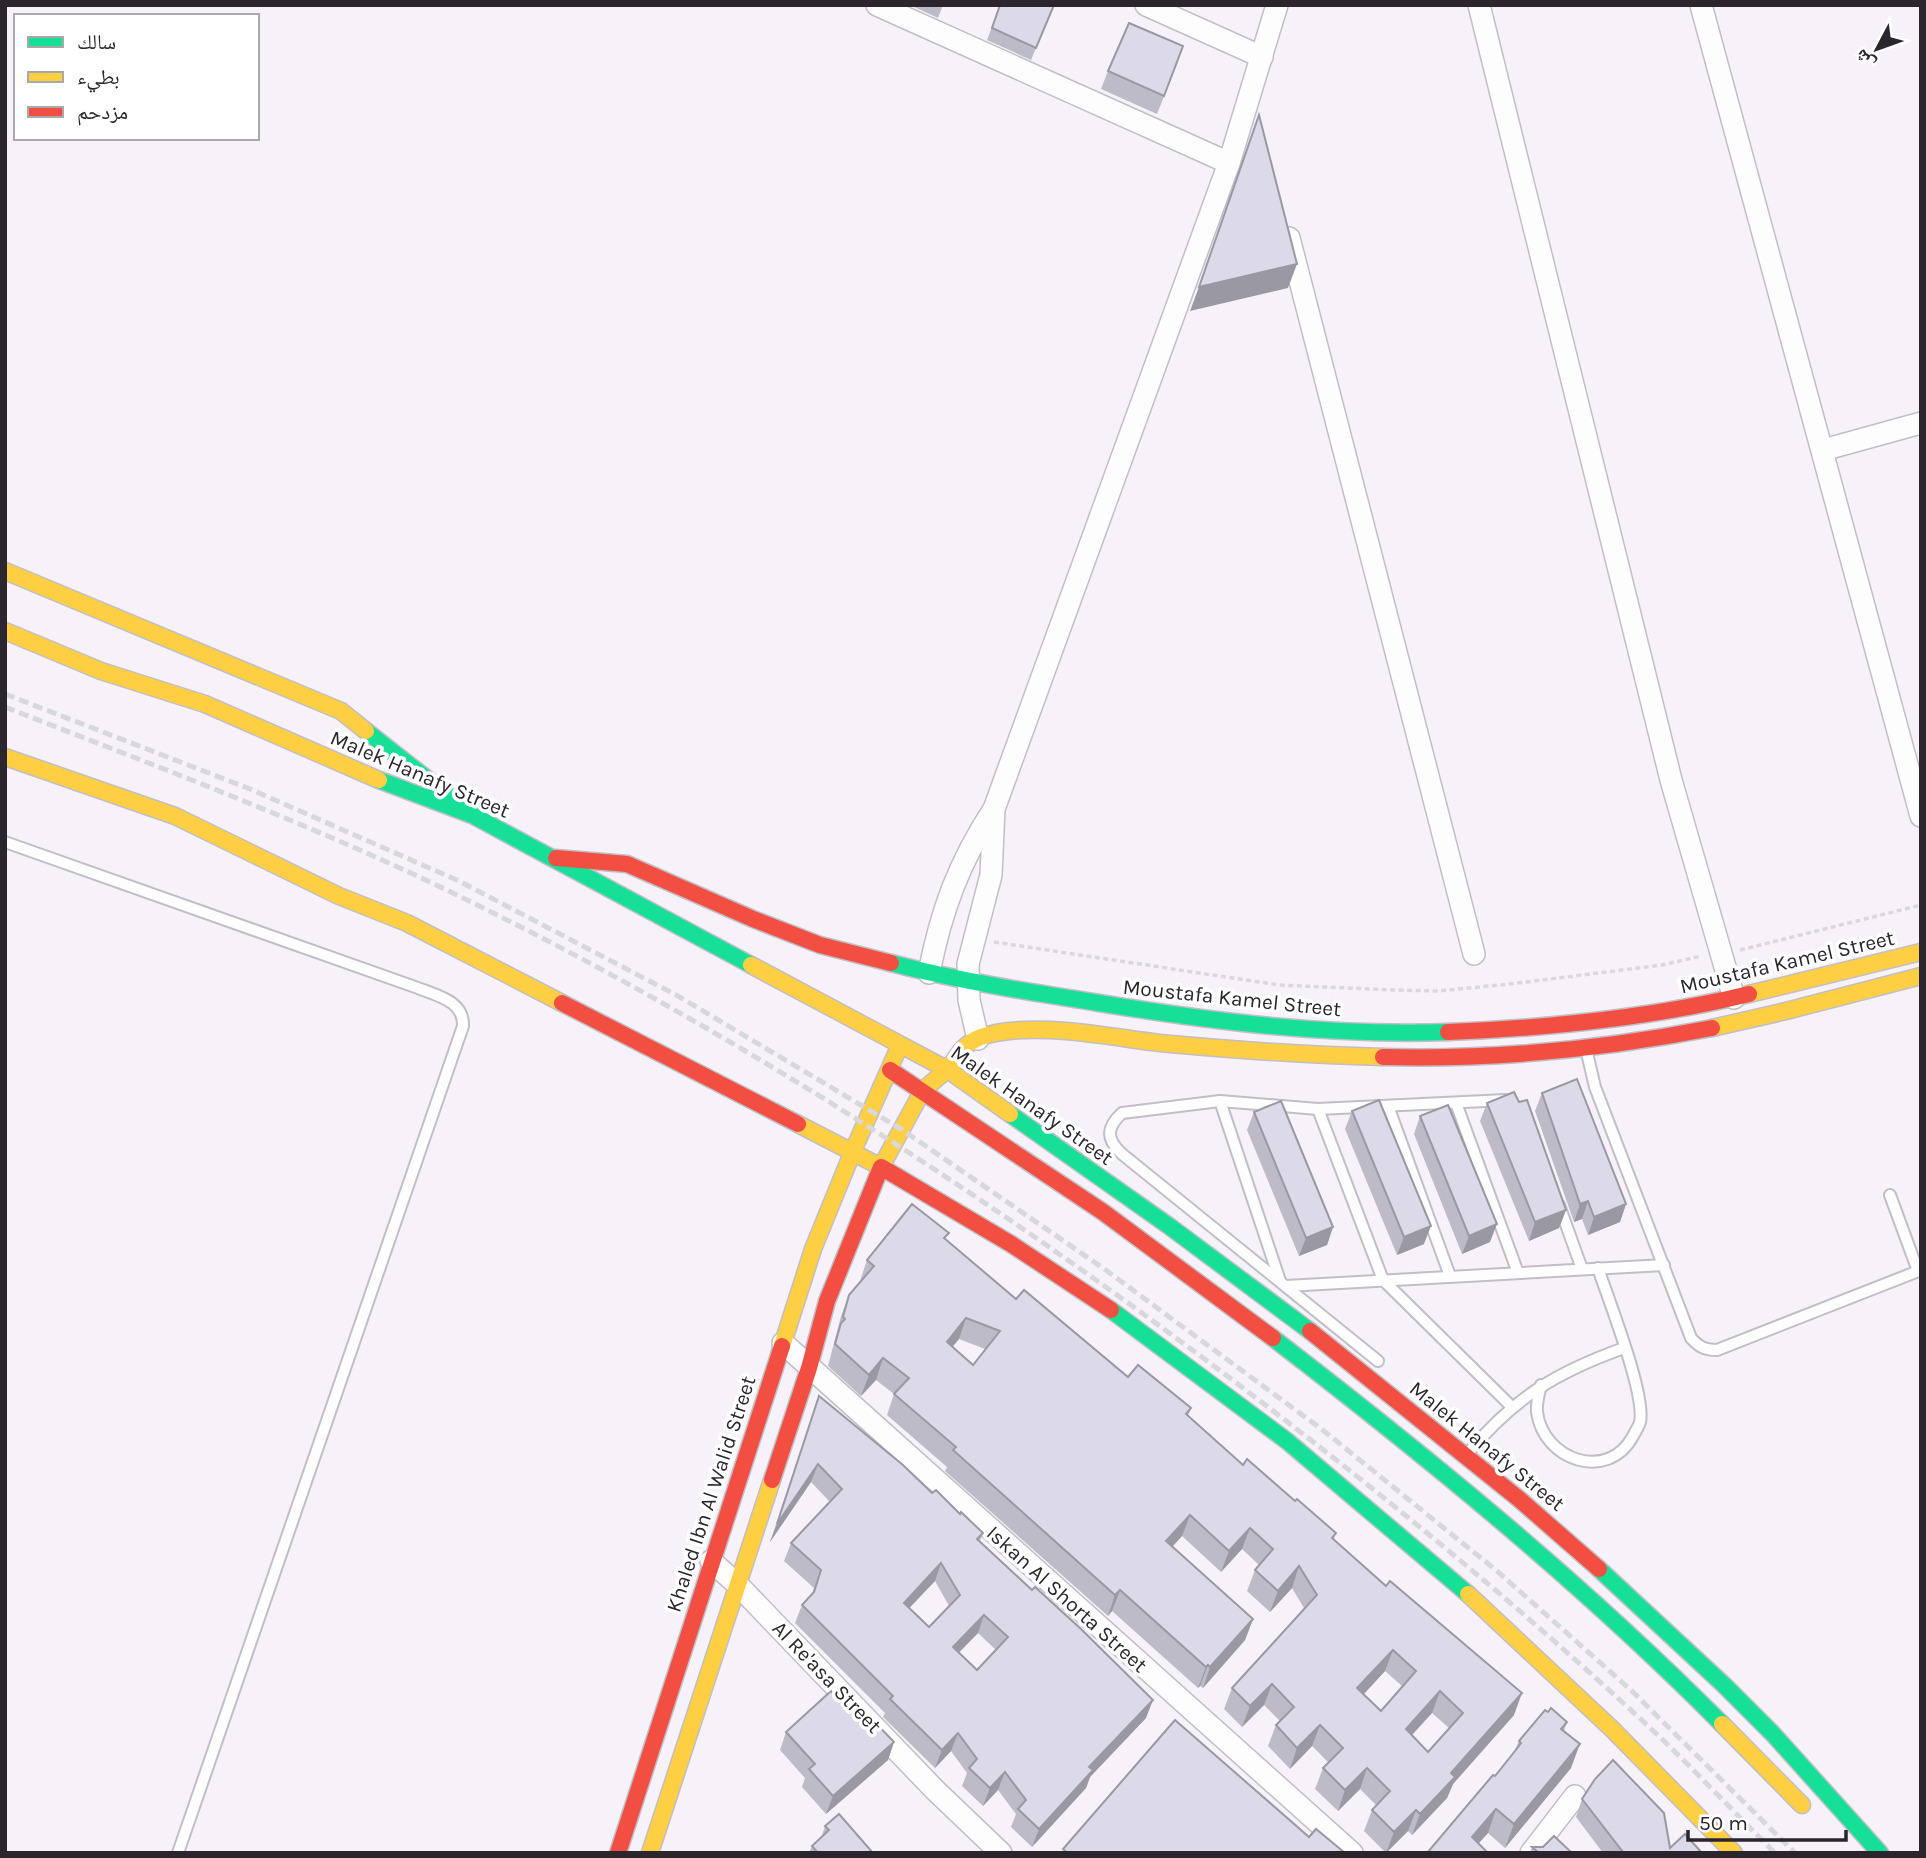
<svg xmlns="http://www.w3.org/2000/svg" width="1926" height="1858" font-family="Karla,'Noto Naskh Arabic',sans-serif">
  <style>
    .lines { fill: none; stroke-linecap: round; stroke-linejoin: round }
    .lane-casing { stroke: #c2bec5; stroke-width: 14 }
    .street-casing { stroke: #c2bec5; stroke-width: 24 }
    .fast-casing { stroke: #c2bec5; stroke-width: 19 }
    .slow-casing { stroke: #c2bec5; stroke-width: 19 }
    .jam-casing { stroke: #c2bec5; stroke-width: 19 }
    .path { stroke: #dad8db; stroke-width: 3.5; stroke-dasharray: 5 3.5; stroke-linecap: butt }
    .lane { stroke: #fefdfe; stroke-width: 10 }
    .street { stroke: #fefdfe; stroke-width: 21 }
    .fast { stroke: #16e098; stroke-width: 16 }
    .slow { stroke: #ffcf43; stroke-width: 16 }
    .jam { stroke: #f24e42; stroke-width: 16 }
    .rail { stroke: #d8d7d9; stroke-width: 5; stroke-dasharray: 10 5; stroke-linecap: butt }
    .wall { fill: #bdbbc8; fill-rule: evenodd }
    .shaded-wall { fill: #9a98a3 }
    .building { fill: #dcd9e9; stroke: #9a98a3; stroke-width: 2; fill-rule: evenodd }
    .labels { text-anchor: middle; stroke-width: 7; stroke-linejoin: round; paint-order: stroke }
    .street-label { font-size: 21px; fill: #2b262e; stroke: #fff }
  </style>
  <rect width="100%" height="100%" fill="#f7f2fa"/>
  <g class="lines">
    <defs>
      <g id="lane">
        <path d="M5,842L418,988C438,996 464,1001 463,1026L178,1853"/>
        <path d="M1587,1053L1595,1087L1691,1338C1699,1347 1705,1350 1717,1350L1921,1270"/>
        <path d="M1220,1101L1280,1281"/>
        <path d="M1456,1103L1518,1273"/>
        <path d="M1388,1106L1450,1276"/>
        <path d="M1318,1109L1383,1280L1512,1407"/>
        <path d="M1890,1195L1918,1271"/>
        <path d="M1559,1205L1582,1269"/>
        <path d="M1286,1286L1664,1265"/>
        <path d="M1378,1361L1122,1154C1106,1139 1106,1128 1122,1113L1220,1101L1318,1109L1506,1100"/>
        <path d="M1541,1385C1539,1394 1536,1403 1537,1412C1543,1460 1608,1483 1633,1436C1635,1432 1639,1426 1640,1422C1646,1394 1608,1299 1598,1268"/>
        <path d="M1469,1452C1515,1397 1557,1372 1624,1348"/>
      </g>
      <g id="street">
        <path d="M877,5L1229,163"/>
        <path d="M1146,5L1262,57"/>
        <path d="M1479,5L1671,780L1734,998"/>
        <path d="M1701,5L1921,816"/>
        <path d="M1289,238L1474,954"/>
        <path d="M1823,450L1921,423"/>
        <path d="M929,973C941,911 959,862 994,809L1229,163L1277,5"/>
        <path d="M978,1039L969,1000L968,964L991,875L994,809"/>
        <path d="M783,1343L1352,1853"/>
        <path d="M711,1561L738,1585L935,1790L1001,1853"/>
        <path d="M1531,1853L1575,1796"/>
      </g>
      <g id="fast">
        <path d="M366,731L459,804"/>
        <path d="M379,780L472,815L751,965"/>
        <path d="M891,963C959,981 1029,992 1099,1003C1215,1022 1330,1036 1448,1032"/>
        <path d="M1010,1114L1169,1226L1310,1331"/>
        <path d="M1111,1310L1287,1441L1468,1594"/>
        <path d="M1273,1338C1429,1458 1583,1584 1722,1724"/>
        <path d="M1599,1569L1724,1685L1773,1734L1880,1853"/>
      </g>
      <g id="slow">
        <path d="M5,571L341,711L366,731"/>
        <path d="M5,631L101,671L205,704L379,780"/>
        <path d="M5,757L175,816L339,896L407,923L562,1003"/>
        <path d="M751,965L948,1070L1010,1114"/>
        <path d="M1749,994L1921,952"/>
        <path d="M1712,1028L1786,1011L1921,976"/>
        <path d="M948,1070C957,1056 964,1043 981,1037C1029,1020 1109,1037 1160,1043C1234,1050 1309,1055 1383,1057"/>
        <path d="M798,1124L881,1167L923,1090L941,1075"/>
        <path d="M853,1151L899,1047"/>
        <path d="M782,1346L813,1249L853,1151"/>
        <path d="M1468,1594L1612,1729L1734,1853"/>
        <path d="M1722,1724L1802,1805"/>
        <path d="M650,1853L772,1480"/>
      </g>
      <g id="jam">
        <path d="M556,858L627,864L753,919L820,945L891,963"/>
        <path d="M562,1003L798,1124"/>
        <path d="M1448,1032C1549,1028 1651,1018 1749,994"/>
        <path d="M1383,1057C1494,1060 1604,1049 1712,1028"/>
        <path d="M890,1070L1103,1212L1273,1338"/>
        <path d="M1310,1331L1519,1499L1599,1569"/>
        <path d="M772,1480L809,1368L827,1301L881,1167L1011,1244L1111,1310"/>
        <path d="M618,1853L782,1346"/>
      </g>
    </defs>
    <use href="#lane" class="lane-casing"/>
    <use href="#street" class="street-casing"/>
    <use href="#fast" class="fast-casing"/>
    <use href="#slow" class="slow-casing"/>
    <use href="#jam" class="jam-casing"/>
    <g class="path">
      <path d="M994,942L1279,985L1394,990L1438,991L1510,984L1662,965L1701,956"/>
      <path d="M1740,950L1921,905"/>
    </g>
    <use href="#lane" class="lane"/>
    <use href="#street" class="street"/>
    <use href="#fast" class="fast"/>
    <use href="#slow" class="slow"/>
    <use href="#jam" class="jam"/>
    <g class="rail">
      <path d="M5,694L250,789L459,881L678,996L901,1129L1103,1268L1324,1431L1497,1571L1632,1691L1795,1853"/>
      <path d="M5,707C148,763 292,817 430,882C681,1002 917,1150 1142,1313C1322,1444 1499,1586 1662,1739C1700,1776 1737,1815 1775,1853"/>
    </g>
  </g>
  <g class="wall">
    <path d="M910,5H943L938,18Z"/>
    <path d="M1000,5H1054L1031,60L987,40Z"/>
    <path d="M1177,64L1157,114L1101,89L1108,71Z"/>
    <path d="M1542,1093L1626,1204L1620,1222L1588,1235L1582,1219L1574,1222L1535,1111Z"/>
    <path d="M1487,1103L1566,1210L1559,1228L1529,1241L1480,1121Z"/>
    <path d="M1352,1111L1424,1244L1397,1255L1345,1129Z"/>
    <path d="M1254,1112L1333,1227L1327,1245L1299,1256L1247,1130Z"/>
    <path d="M1420,1116L1490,1242L1462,1254L1414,1134Z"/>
    <path d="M946,1240L1016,1299L1128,1377L1191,1408L1188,1416L1243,1465L1295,1501L1336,1533L1334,1539L1514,1715L1453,1784L1447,1798L1412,1835L1408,1831L1386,1853L1364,1831L1372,1810L1376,1805L1360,1789L1338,1811L1315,1789L1323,1768L1329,1763L1312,1746L1290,1769L1268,1746L1276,1725L1280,1721L1264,1705L1242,1727L1224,1709L1232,1688L1304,1608L1292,1588L1270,1612L1247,1591L1255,1570L1259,1565L1242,1549L1221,1572L1182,1536L1173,1546L1253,1619L1245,1640L1203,1688L1200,1686L1198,1688L1112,1611L1108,1616L945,1471L947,1467L887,1415L894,1394L876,1380L861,1396L828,1366L841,1316L849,1295L860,1282V1281L867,1260ZM959,1339L985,1349L973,1365L952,1347ZM1385,1671L1402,1686L1381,1711L1364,1694ZM1432,1713L1449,1728L1428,1752L1412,1735Z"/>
    <path d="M819,1396L932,1493L960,1514L983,1533L980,1541L1146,1718L1090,1777L1086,1788L1032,1847L1011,1827L1016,1814L998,1790L983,1806L962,1786L967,1773L951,1751L935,1768L883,1717L885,1713L795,1623L802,1605L812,1594L814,1588L784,1561L791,1543L830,1502L811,1482L770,1542ZM935,1581L949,1606L929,1627L909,1608ZM978,1633L996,1650L977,1670L959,1653Z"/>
    <path d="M1548,1712L1567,1722L1564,1731L1571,1768L1505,1848L1488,1833L1478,1843L1427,1853L1495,1776L1514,1752L1519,1741Z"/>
    <path d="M862,1725L894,1742L888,1760L826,1814L802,1787L805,1778L780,1750L786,1732Z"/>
    <path d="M1582,1799L1670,1848L1702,1853H1603L1576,1817Z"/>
    <path d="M825,1826L873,1853H809L812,1846L821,1838Z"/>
    <path d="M1532,1847H1543L1572,1853H1530Z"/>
  </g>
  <g class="shaded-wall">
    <path d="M1297,264L1288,288L1190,311L1199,287Z"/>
    <path d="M1588,1201L1582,1219L1574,1222L1580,1204Z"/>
    <path d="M1626,1204L1620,1222L1588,1235L1594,1217Z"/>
    <path d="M1566,1210L1559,1228L1529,1241L1535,1222Z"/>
    <path d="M1497,1224L1490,1242L1462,1254L1469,1236Z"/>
    <path d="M1431,1226L1424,1244L1397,1255L1404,1237Z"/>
    <path d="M1333,1227L1327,1245L1299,1256L1306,1238Z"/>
    <path d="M966,1318L959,1339L939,1363L947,1342Z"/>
    <path d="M883,1358L876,1380L861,1396L869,1375Z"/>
    <path d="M818,1464L811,1482L770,1542L777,1524Z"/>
    <path d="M1190,1515L1182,1536L1158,1562L1166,1541Z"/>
    <path d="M1250,1528L1242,1549L1221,1572L1229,1551Z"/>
    <path d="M941,1563L935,1581L897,1621L904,1603Z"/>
    <path d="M1299,1566L1292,1588L1270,1612L1278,1591Z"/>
    <path d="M1120,1590L1112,1611L1108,1616L1115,1595Z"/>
    <path d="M984,1615L978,1633L946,1665L953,1647Z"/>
    <path d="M1253,1619L1245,1640L1203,1688L1210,1667Z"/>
    <path d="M1393,1650L1385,1671L1350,1709L1357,1688Z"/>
    <path d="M1208,1665L1200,1686L1198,1688L1206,1667Z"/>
    <path d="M1272,1684L1264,1705L1242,1727L1250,1706Z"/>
    <path d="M1440,1691L1432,1713L1398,1750L1406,1729Z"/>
    <path d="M1522,1693L1514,1715L1453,1784L1447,1798L1412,1835L1420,1814L1451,1773Z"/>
    <path d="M1153,1700L1146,1718L1090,1777L1086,1788L1032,1847L1039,1829L1089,1767Z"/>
    <path d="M1320,1725L1312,1746L1290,1769L1297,1748Z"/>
    <path d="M958,1733L951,1751L935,1768L942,1750Z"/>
    <path d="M894,1742L888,1760L826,1814L833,1796Z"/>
    <path d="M1580,1744L1571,1768L1505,1848L1514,1824Z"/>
    <path d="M1367,1768L1360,1789L1338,1811L1345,1790Z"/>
    <path d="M1005,1772L998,1790L983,1806L990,1788Z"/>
    <path d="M1496,1809L1488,1833L1470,1853L1472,1837Z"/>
    <path d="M1416,1810L1408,1831L1386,1853L1394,1832Z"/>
  </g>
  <g class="building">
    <path d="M1000,5H1054L1036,48L992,28Z"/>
    <path d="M1129,23L1183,46L1164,96L1108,71Z"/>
    <path d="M1259,115L1297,264L1199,287Z"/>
    <path d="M1577,1079L1626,1204L1594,1217L1588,1201L1580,1204L1542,1093Z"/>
    <path d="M1514,1092L1519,1102L1527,1100L1566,1210L1535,1222L1487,1103Z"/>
    <path d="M1379,1100L1431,1226L1404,1237L1352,1111Z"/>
    <path d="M1281,1101L1333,1227L1306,1238L1254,1112Z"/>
    <path d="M1448,1105L1497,1224L1469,1236L1420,1116Z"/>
    <path d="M912,1204L949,1233L944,1238L1016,1299L1024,1290L1128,1377L1138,1365L1191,1408L1186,1414L1243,1465L1247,1459L1295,1501L1297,1499L1336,1533L1332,1538L1386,1586L1390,1581L1522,1693L1451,1773L1455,1777L1420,1814L1416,1810L1394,1832L1372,1810L1390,1791L1367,1768L1345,1790L1323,1768L1343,1748L1320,1725L1297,1748L1276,1725L1294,1707L1272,1684L1250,1706L1232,1688L1317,1595L1299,1566L1278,1591L1255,1570L1273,1549L1250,1528L1229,1551L1190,1515L1166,1541L1253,1619L1210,1667L1208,1665L1206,1667L1120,1590L1115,1595L953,1450L956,1447L894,1394L909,1378L883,1358L869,1375L835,1344L841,1323L845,1319L843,1317L849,1295L874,1266L867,1260ZM966,1318L1000,1331L973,1365L947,1342ZM1393,1650L1416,1671L1381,1711L1357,1688ZM1440,1691L1463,1713L1428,1752L1406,1729Z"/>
    <path d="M819,1396L903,1465L932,1493L936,1490L960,1514L961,1512L983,1533L977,1539L1032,1590L1035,1587L1081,1629L1153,1700L1089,1767L1093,1770L1039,1829L1018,1809L1026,1800L1005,1772L990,1788L969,1768L977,1759L958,1733L942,1750L890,1699L893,1696L802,1605L814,1592L821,1570L791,1543L842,1489L818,1464L777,1524ZM941,1563L960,1595L929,1627L904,1603ZM984,1615L1008,1637L977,1670L953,1647Z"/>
    <path d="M831,1691L862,1725L870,1717L894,1742L833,1796L809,1769L815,1764L786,1732Z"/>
    <path d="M1551,1708L1567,1722L1561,1729L1580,1744L1514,1824L1496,1809L1472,1837L1488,1853H1427L1493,1775L1495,1776L1515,1751L1521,1743L1519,1741L1545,1710L1548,1712Z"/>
    <path d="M1175,1720L1309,1837L1316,1829L1345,1853H1067L1063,1849Z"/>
    <path d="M1613,1760L1664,1813L1670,1848L1685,1834L1702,1853L1623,1852L1582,1799L1595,1779Z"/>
    <path d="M839,1814L873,1853H818L812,1846L829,1830L825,1826Z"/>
    <path d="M1554,1836L1572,1853H1539L1532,1847H1543Z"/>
  </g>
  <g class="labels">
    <g class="street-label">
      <text transform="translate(420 774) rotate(23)" y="7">Malek Hanafy Street</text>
      <text transform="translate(1787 962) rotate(-13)" y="7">Moustafa Kamel Street</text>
      <text transform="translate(1232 998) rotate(6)" y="7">Moustafa Kamel Street</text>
      <text transform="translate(1032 1105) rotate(35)" y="7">Malek Hanafy Street</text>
      <text transform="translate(1487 1446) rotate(39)" y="7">Malek Hanafy Street</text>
      <text transform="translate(711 1494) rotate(-72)" y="7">Khaled Ibn Al Walid Street</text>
      <text transform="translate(1067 1599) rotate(42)" y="7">Iskan Al Shorta Street</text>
      <text transform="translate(827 1677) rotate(46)" y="7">Al Re'asa Street</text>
    </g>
  </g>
  <rect width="1926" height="1858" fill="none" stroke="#2b262e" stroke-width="14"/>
  <rect x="14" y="14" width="245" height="126" fill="#ffffff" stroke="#aaa8ab" stroke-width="2"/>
  <rect x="28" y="37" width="35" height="10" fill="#16e098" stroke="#aaa8ab" stroke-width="2"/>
  <text x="77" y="49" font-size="21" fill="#2b262e">سالك</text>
  <rect x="28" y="72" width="35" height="10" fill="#ffcf43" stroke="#aaa8ab" stroke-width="2"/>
  <text x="77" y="84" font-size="21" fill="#2b262e">بطيء</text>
  <rect x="28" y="107" width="35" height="10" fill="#f24e42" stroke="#aaa8ab" stroke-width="2"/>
  <text x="77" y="119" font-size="21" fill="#2b262e">مزدحم</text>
  <g transform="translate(1877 49) rotate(229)" stroke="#ffffff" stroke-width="5" paint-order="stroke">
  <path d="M0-5L12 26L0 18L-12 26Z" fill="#2b262e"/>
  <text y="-10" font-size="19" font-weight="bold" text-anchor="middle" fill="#2b262e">ش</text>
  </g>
  <path d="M1688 1830v10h158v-10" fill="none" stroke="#2b262e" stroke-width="3.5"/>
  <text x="1699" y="1830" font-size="21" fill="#2b262e" stroke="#ffffff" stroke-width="5" paint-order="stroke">50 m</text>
</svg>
